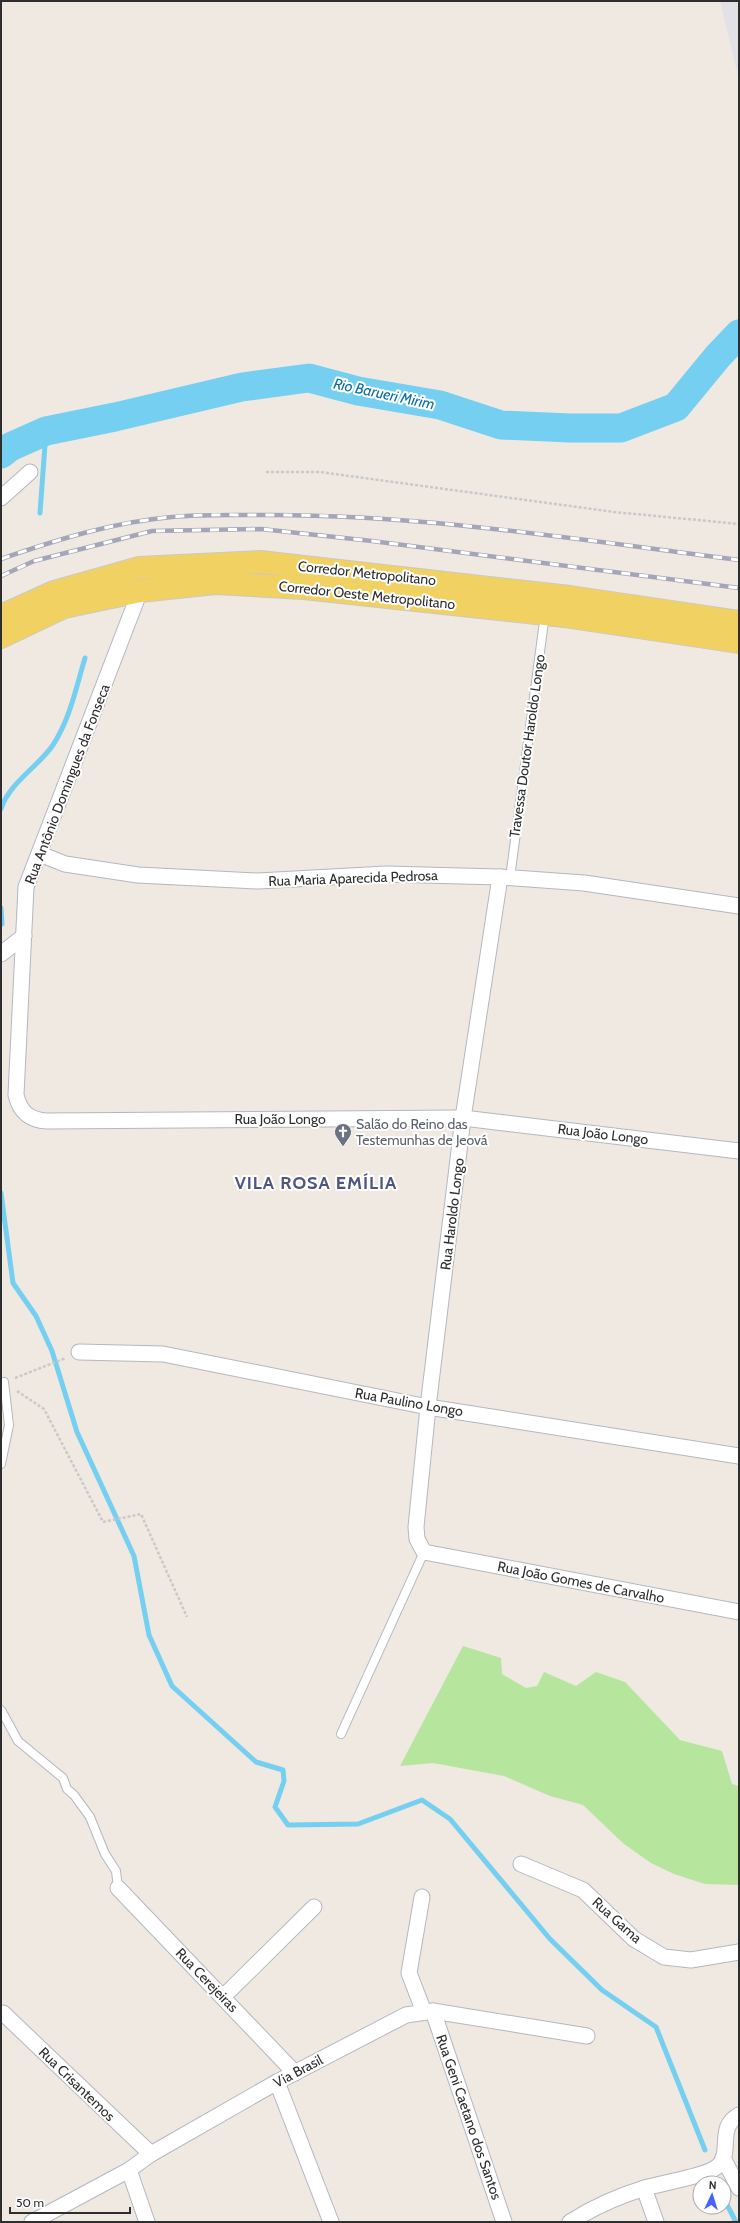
<svg xmlns="http://www.w3.org/2000/svg" width="740" height="2223" font-family="Cabin,sans-serif">
  <style>
    .industrial { fill: #e3e1e8 }
    .green { fill: #b6e59e }
    .lines { fill: none; stroke-linecap: round; stroke-linejoin: round }
    .stream { stroke: #75cff0; stroke-width: 5 }
    .river { stroke: #75cff0; stroke-width: 29 }
    .service-casing { stroke: #b4b7c1; stroke-width: 10 }
    .minor-casing { stroke: #b4b7c1; stroke-width: 17 }
    .primary-casing { stroke: #c9c9c9; stroke-width: 24 }
    .path { stroke: #c9c9c9; stroke-width: 2.5; stroke-dasharray: 3 2; stroke-linecap: butt }
    .service { stroke: #fff; stroke-width: 8 }
    .minor { stroke: #fff; stroke-width: 15 }
    .primary { stroke: #f2d163; stroke-width: 22 }
    .rail-casing { stroke: #a3a6b8; stroke-width: 4.5 }
    .rail { stroke: #fff; stroke-width: 3; stroke-dasharray: 9; stroke-linecap: butt }
    .labels { text-anchor: middle; stroke-width: 4; stroke-linejoin: round; paint-order: stroke }
    .street-label { font-size: 14px; fill: #2e2e2e; stroke: #fff }
    .worship-label { font-size: 14px; fill: #5b616d; stroke: #fff; text-anchor: start }
    .water-label { font-size: 15px; font-style: italic; fill: #0d6fa3; stroke: #fff }
    .district-label { font-size: 18px; font-weight: bold; letter-spacing: 1px; fill: #4d5680; stroke: #fff }
  </style>
  <rect width="100%" height="100%" fill="#efe9e1"/>
  <path class="industrial" d="M720,1H739V80Z"/>
  <path class="green" d="M463,1646L501,1658L502,1674L526,1688L537,1686L544,1672L576,1686L596,1672L625,1682L680,1740L722,1751L732,1784L739,1786V1885L705,1884L674,1874L651,1863L624,1844L583,1805L550,1796L504,1776L433,1763L400,1766Z"/>
  <g class="lines">
    <g class="stream">
      <path d="M40,513L46,431"/>
      <path d="M1,809C9,783 38,767 53,745C70,719 76,688 85,658"/>
      <path d="M1,908L2,924"/>
      <path d="M1,1193L13,1283L36,1316L52,1351L77,1432L134,1556L149,1635L172,1686L256,1762L283,1770L284,1781L275,1807L288,1825L358,1824L422,1800L450,1819L550,1939L602,1990L656,2027L705,2150"/>
      <path d="M715,2182V2183"/>
      <path d="M724,2199L736,2222"/>
    </g>
    <path class="river" d="M1,454L10,447L46,431L115,417L242,387L309,378L358,391L440,405L501,425L570,428H621L676,407L718,356L739,334"/>
    <defs>
      <g id="service">
        <path d="M510,878L545,614"/>
        <path d="M1,1464L9,1425L4,1382"/>
        <path d="M1,1710L18,1741L63,1778L67,1789L74,1795L90,1817L105,1854L116,1871L118,1888"/>
        <path d="M341,1734L424,1552"/>
      </g>
      <g id="minor">
        <path d="M1,498L30,472"/>
        <path d="M140,591L26,887L16,1095C20,1112 29,1120 47,1121L463,1118L739,1151"/>
        <path d="M40,854L65,864L138,875L258,881L386,874L500,877L584,883L739,906"/>
        <path d="M500,877L463,1118L428,1407L416,1527L417,1539L424,1552L739,1612"/>
        <path d="M1,954L24,936"/>
        <path d="M79,1352L163,1354L428,1407L739,1456"/>
        <path d="M521,1864L583,1890L634,1939L664,1957L691,1960L739,1952"/>
        <path d="M118,1888L295,2073"/>
        <path d="M422,1897L409,1973L424,2012"/>
        <path d="M223,1997L314,1907"/>
        <path d="M433,2011L504,2222"/>
        <path d="M3,2013L151,2154"/>
        <path d="M277,2082L331,2222"/>
        <path d="M723,2158L739,2188"/>
        <path d="M129,2170L147,2222"/>
        <path d="M644,2188L656,2222"/>
        <path d="M32,2222L129,2170L151,2154L277,2082L406,2015L433,2011L587,2036"/>
        <path d="M570,2222C594,2207 618,2196 645,2188C661,2183 708,2176 718,2166C733,2153 716,2127 739,2115"/>
      </g>
      <g id="primary">
        <path d="M1,616L54,592L139,568L260,562L570,597L739,622"/>
        <path d="M1,637L64,607L140,591L215,583L304,588L564,616L739,642"/>
      </g>
    </defs>
    <use href="#service" class="service-casing"/>
    <use href="#minor" class="minor-casing"/>
    <use href="#primary" class="primary-casing"/>
    <g class="path">
      <path d="M266,472H320L614,512L739,524"/>
      <path d="M15,1378L66,1358"/>
      <path d="M17,1391L44,1409L103,1522L141,1514L187,1617"/>
    </g>
    <use href="#service" class="service"/>
    <use href="#minor" class="minor"/>
    <use href="#primary" class="primary"/>
    <defs>
      <g id="rail">
        <path d="M1,559C56,540 113,522 172,517C201,514 232,515 262,515C422,514 581,540 739,560"/>
        <path d="M1,576L34,561L152,531L261,529L372,541L739,588"/>
      </g>
    </defs>
    <use href="#rail" class="rail-casing"/>
    <use href="#rail" class="rail"/>
  </g>
  <defs>
    <symbol id="church-pin" viewBox="-11 -11 22 30"><path d="M0 17L-7.5 6A9.5 9.5 0 1 1 7.5 6Z" fill="#6b7280" stroke="#fff"/><path d="M-1.2-6h2.4v3.5h3.3v2.4h-3.3V6h-2.4V-.1h-3.3v-2.4h3.3Z" fill="#fff"/></symbol>
  </defs>
  <g fill-rule="evenodd">
    <use href="#church-pin" x="333" y="1122" width="20" height="27"/>
  </g>
  <g class="labels">
    <g class="street-label">
      <text transform="translate(367 573) rotate(6)" y="5">Corredor Metropolitano</text>
      <text transform="translate(367 595) rotate(6)" y="5">Corredor Oeste Metropolitano</text>
      <text transform="translate(527 746) rotate(-82)" y="5">Travessa Doutor Haroldo Longo</text>
      <text transform="translate(67 784) rotate(-69)" y="5">Rua Antônio Domingues da Fonseca</text>
      <text transform="translate(353 878) rotate(-2)" y="5">Rua Maria Aparecida Pedrosa</text>
      <text x="280" y="1124">Rua João Longo</text>
      <text transform="translate(603 1134) rotate(7)" y="5">Rua João Longo</text>
      <text transform="translate(452 1214) rotate(-83)" y="5">Rua Haroldo Longo</text>
      <text transform="translate(409 1402) rotate(10)" y="5">Rua Paulino Longo</text>
      <text transform="translate(581 1582) rotate(11)" y="5">Rua João Gomes de Carvalho</text>
      <text transform="translate(617 1920) rotate(42)" y="5">Rua Gama</text>
      <text transform="translate(207 1980) rotate(46)" y="5">Rua Cerejeiras</text>
      <text transform="translate(298 2071) rotate(-28)" y="5">Via Brasil</text>
      <text transform="translate(77 2084) rotate(44)" y="5">Rua Crisantemos</text>
      <text transform="translate(469 2117) rotate(71)" y="5">Rua Geni Caetano dos Santos</text>
    </g>
    <g class="worship-label">
      <text x="356" y="1129">Salão do Reino das<tspan x="356" dy="16">Testemunhas de Jeová</tspan></text>
    </g>
    <g class="water-label">
      <text transform="translate(384 394) rotate(12)" y="5">Rio Barueri Mirim</text>
    </g>
    <g class="district-label">
      <text x="316" y="1189">VILA ROSA EMÍLIA</text>
    </g>
  </g>
  <rect width="740" height="2223" fill="none" stroke="#2e2e2e" stroke-width="4"/>
  <g transform="translate(712 2195) rotate(4)"><circle r="19" fill="#ffffff" stroke="#ababab"/>
  <path d="M0-3L7 15L0 10L-7 15Z" fill="#4264fb"/>
  <text y="-6" font-size="11" font-weight="bold" text-anchor="middle" fill="#2e2e2e">N</text>
  </g>
  <path d="M10 2207v6h120v-6" fill="none" stroke="#2e2e2e" stroke-width="2"/>
  <text x="16" y="2207" font-size="12" fill="#2e2e2e" stroke="#ffffff" stroke-width="3" paint-order="stroke">50 m</text>
</svg>
